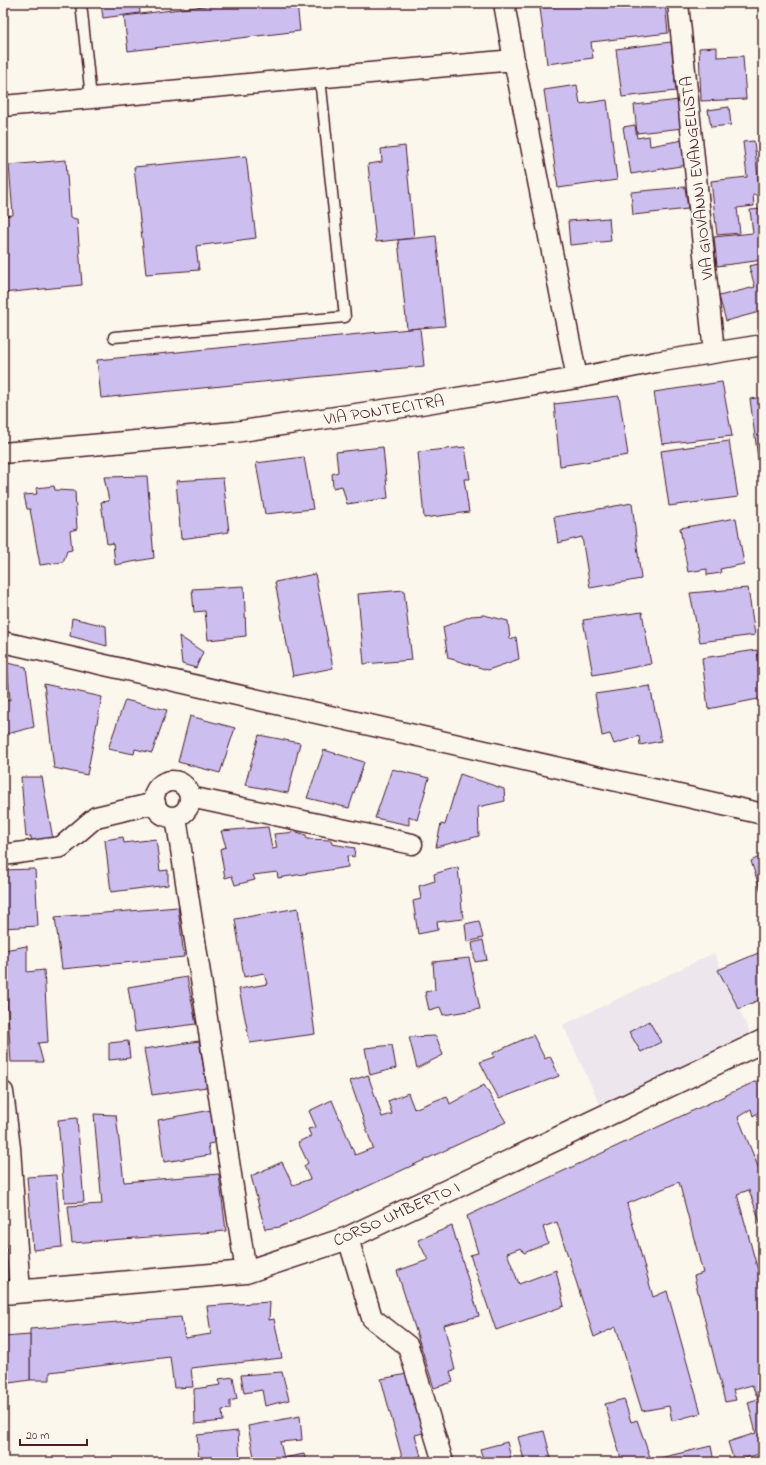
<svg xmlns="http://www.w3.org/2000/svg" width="766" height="1465" font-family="'Indie Flower',sans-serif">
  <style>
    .built { fill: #ede6ed }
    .building { fill: #cdbef0; stroke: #4a1f2b }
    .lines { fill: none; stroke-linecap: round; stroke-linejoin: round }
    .service-casing { stroke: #4a1f2b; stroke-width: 13 }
    .minor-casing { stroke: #4a1f2b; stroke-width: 23 }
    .tertiary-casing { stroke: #4a1f2b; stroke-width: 25 }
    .service { stroke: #fbf7ec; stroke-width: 10 }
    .minor { stroke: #fbf7ec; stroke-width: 20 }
    .tertiary { stroke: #fbf7ec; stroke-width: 22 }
    .labels { text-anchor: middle; stroke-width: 4; stroke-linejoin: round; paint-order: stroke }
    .street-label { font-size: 17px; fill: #4a1f2b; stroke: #fbf7ec }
  </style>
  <rect width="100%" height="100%" fill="#fbf7ec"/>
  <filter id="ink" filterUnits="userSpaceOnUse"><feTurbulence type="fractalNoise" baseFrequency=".025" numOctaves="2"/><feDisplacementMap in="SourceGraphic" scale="8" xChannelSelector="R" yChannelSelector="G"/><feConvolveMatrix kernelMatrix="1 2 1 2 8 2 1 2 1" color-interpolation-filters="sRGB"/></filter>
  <g filter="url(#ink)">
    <path class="built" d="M714,953L753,1040L603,1111L563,1025Z"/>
    <g class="building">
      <path d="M101,3H139L140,13L103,18Z"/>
      <path d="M228,3H297L300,31L128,51L124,16Z"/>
      <path d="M581,3H665L668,33L591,42L593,58L547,64L540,8Z"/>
      <path d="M671,42L676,91L622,97L616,49Z"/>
      <path d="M717,47V57L743,56L746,99L701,101L699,48Z"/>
      <path d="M577,85L580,104L607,100L617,180L558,188L544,90Z"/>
      <path d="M680,100L683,128L637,133L634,105Z"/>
      <path d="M729,107L731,125L711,127L708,110Z"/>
      <path d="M635,125L637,138L649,136L650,146L683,140L687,165L631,174L623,127Z"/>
      <path d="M754,141L760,195H753L754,206L737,208L740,233L717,235L711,181L747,177L743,142Z"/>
      <path d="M405,146L414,238L376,242L368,164L382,162L381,149Z"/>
      <path d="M246,156L256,238L196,246L199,270L146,274L134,167Z"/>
      <path d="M66,160L70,218L77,219L82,285L3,293V216L13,215L9,165Z"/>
      <path d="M685,187L688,209L633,215L631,192Z"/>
      <path d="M763,209V260L717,266L714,237L753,233L750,210Z"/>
      <path d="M609,218L611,241L570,245L568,221Z"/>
      <path d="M436,236L445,326L407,329L398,240Z"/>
      <path d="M763,263V311L726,321L719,296L755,287L749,266Z"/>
      <path d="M420,328L424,366L101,398L97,360Z"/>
      <path d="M722,382L732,436L662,444L654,392Z"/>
      <path d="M619,396L628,455L560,466L554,404Z"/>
      <path d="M763,397V496L750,399Z"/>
      <path d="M729,441L738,497L669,506L661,451Z"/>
      <path d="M383,447L388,498L347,504L342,486L333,488L332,474L338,472L336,452Z"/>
      <path d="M465,447L470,479H464L469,512L424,518L418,452Z"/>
      <path d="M304,457L313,509L265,514L256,463Z"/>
      <path d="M147,476L154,558L115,565L113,543L107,544L101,502L109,501L104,477Z"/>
      <path d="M223,478L229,532L181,539L176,481Z"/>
      <path d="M54,486L55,490L75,491L77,529L70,531L72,550L67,551L63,562L40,565L30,509H27L24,495L37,494L36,488Z"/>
      <path d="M632,503L641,579L590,588L582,537L558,543L554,517Z"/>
      <path d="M736,518L744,564L720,569L721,573L707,575V569L688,572L680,528Z"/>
      <path d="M315,574L333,668L293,676L275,582Z"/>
      <path d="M244,586L246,636L208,640L205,611L194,612L192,589Z"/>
      <path d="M748,588L755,635L700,642L690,593Z"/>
      <path d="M404,590L412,660L364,664L358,594Z"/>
      <path d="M642,612L651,664L593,675L583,620Z"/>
      <path d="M484,615L508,621L510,639L516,637L519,659L488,670L448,658L443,627L471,616Z"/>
      <path d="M72,618L106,626L107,646L70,636Z"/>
      <path d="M179,636L203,652L196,668L182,664Z"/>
      <path d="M757,650L763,688V698L708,709L702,658Z"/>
      <path d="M7,663L26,667L34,727L3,735V701L10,700Z"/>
      <path d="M44,684L102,697L87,775L54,768Z"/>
      <path d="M650,686L661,741L640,745L639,736L614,744L610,734L602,736L595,694Z"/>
      <path d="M125,700L167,710L152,753L135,749L134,754L108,749Z"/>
      <path d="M190,716L235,728L220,773L178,762Z"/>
      <path d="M259,735L300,743L288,793L245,785Z"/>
      <path d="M324,750L364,762L349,808L307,798Z"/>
      <path d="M392,769L429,778L417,820L409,816V825L375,818Z"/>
      <path d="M460,774L504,789L505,801L478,807L479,836L436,847L441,824L445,825Z"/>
      <path d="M21,777H42L54,845L32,848L31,836L26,837Z"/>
      <path d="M268,827L272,849L277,848L274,834L297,832L306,835L307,839L331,840L332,844L355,848L354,857L347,856L348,867L278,878L277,872L253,875L255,880L235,885L232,876L225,878L220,849L226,847L221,831Z"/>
      <path d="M123,837L124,843L156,839L160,871L168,870V885L111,892L105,840Z"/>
      <path d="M763,855V898L751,861Z"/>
      <path d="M458,867L463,919L437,922L438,930L418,934L413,901L421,899L419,886L435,881L434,874Z"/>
      <path d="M35,869L38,926L3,928V870Z"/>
      <path d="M178,907L184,957L62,969L55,917Z"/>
      <path d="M298,908L315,1034L250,1043L239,989L267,984L264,973L244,977L235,919Z"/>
      <path d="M479,921L483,938L467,942L465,924Z"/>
      <path d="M483,940L487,960L475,962L472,943Z"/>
      <path d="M27,946V972L44,970L48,1042L38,1043L43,1062H11L4,950Z"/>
      <path d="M763,951V998L739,1009L718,970Z"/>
      <path d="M469,958L480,1009L443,1015L440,1007L429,1010L425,992L435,990L433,962Z"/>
      <path d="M187,977L196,1024L135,1032L128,987Z"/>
      <path d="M649,1021L661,1042L641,1052L629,1032Z"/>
      <path d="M533,1035L545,1059L550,1056L559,1076L499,1099L480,1062L494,1057L493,1053Z"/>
      <path d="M436,1036L443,1055L417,1068L409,1037Z"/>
      <path d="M128,1041L130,1058L109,1060V1043Z"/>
      <path d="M199,1041L207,1087L152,1095L144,1049Z"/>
      <path d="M392,1045L396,1068L370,1075L365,1048Z"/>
      <path d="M368,1075L382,1117L392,1114L388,1101L408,1093L414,1109L447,1096L450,1104L484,1085L506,1122L280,1227L265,1229L251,1176L282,1162L293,1185L310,1179L304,1166L308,1163L298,1142L311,1136L308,1129L316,1127L309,1111L332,1100L355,1155L373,1148L350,1081Z"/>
      <path d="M763,1078V1110L753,1116L751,1109L738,1117L763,1179V1231L749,1190L737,1194L763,1289V1453L734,1461L728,1442L756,1433L748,1402L758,1399L752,1385L733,1390L736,1400L725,1402L694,1276L703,1273L679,1182L627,1204L653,1297L667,1291L701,1413L672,1421L669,1406L642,1411L616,1327L594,1337L557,1222L543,1227L548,1243L524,1253L521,1248L507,1253L519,1284L556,1270L564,1306L496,1330L470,1255L478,1253L467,1216Z"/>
      <path d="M211,1110L214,1143L208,1144L210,1155L164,1162L158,1120Z"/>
      <path d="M94,1114L116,1115L124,1182L219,1174L226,1231L72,1243L68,1206L102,1204Z"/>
      <path d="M77,1118L84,1202L65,1203L58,1120Z"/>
      <path d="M56,1175L62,1247L33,1250L27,1177Z"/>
      <path d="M452,1226L479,1316L444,1325L455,1370L450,1371L453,1382L434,1388L397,1271L428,1260L418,1240Z"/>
      <path d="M270,1302L269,1320L274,1319L282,1358L191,1368L193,1387L174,1388L170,1357L50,1372V1380H30V1329L181,1317L185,1338L211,1334L207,1306Z"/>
      <path d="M30,1335V1380L3,1384V1337Z"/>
      <path d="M282,1372L289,1400L265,1406L262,1390L244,1393L241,1375Z"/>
      <path d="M407,1374L423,1433L415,1435L421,1456L403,1461L381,1379Z"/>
      <path d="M233,1377L237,1399L230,1401V1409L222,1410L223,1421L195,1424L194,1389L221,1385L219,1379Z"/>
      <path d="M624,1399L631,1422L637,1420L651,1460L711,1446L714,1462H622L605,1404Z"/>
      <path d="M300,1416L302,1440L280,1442L284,1458L304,1454L306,1462H255L248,1426Z"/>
      <path d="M238,1431L240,1462H199L197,1435Z"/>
      <path d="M544,1431L552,1462H527V1459L524,1460L518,1437Z"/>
      <path d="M507,1442L512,1462H484L480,1449Z"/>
    </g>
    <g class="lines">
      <defs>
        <g id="service">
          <path d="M81,3L91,98"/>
          <path d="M114,337L345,317L320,78"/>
        </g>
        <g id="minor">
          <path d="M504,3L514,60"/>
          <path d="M678,3L714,352"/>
          <path d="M3,106L514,60L577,378"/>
          <path d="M3,453L235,432L403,407L577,378L656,362L763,345"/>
          <path d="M3,642L763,814"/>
          <circle cx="172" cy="799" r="18"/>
          <path d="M190,797L412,844"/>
          <path d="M176,817L246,1272"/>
          <path d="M3,855L61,847L96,817L155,803"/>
          <path d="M3,1092L10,1148L20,1292"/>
          <path d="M348,1238L372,1318L408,1346L443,1462"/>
        </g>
        <path id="tertiary" d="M3,1293L246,1272L348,1238L763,1041"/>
      </defs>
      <use href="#service" class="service-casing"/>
      <use href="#minor" class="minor-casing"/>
      <use href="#tertiary" class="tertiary-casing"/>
      <use href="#service" class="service"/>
      <use href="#minor" class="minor"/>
      <use href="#tertiary" class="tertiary"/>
    </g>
  </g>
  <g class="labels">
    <g class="street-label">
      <text transform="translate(696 178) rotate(-96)" y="6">VIA GIOVANNI EVANGELISTA</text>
      <text transform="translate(384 409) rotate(-9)" y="6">VIA PONTECITRA</text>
      <text transform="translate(396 1213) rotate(-24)" y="6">CORSO UMBERTO I</text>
    </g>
  </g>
  <rect width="766" height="1465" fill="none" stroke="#fbf7ec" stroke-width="16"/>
  <rect x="8" y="8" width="750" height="1449" fill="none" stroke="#4a1f2b" stroke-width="1.5" filter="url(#ink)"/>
  <path d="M20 1439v6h67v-6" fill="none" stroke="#4a1f2b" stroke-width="2"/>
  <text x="26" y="1439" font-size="12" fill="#4a1f2b" stroke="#fbf7ec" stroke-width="3" paint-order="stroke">20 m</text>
</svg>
